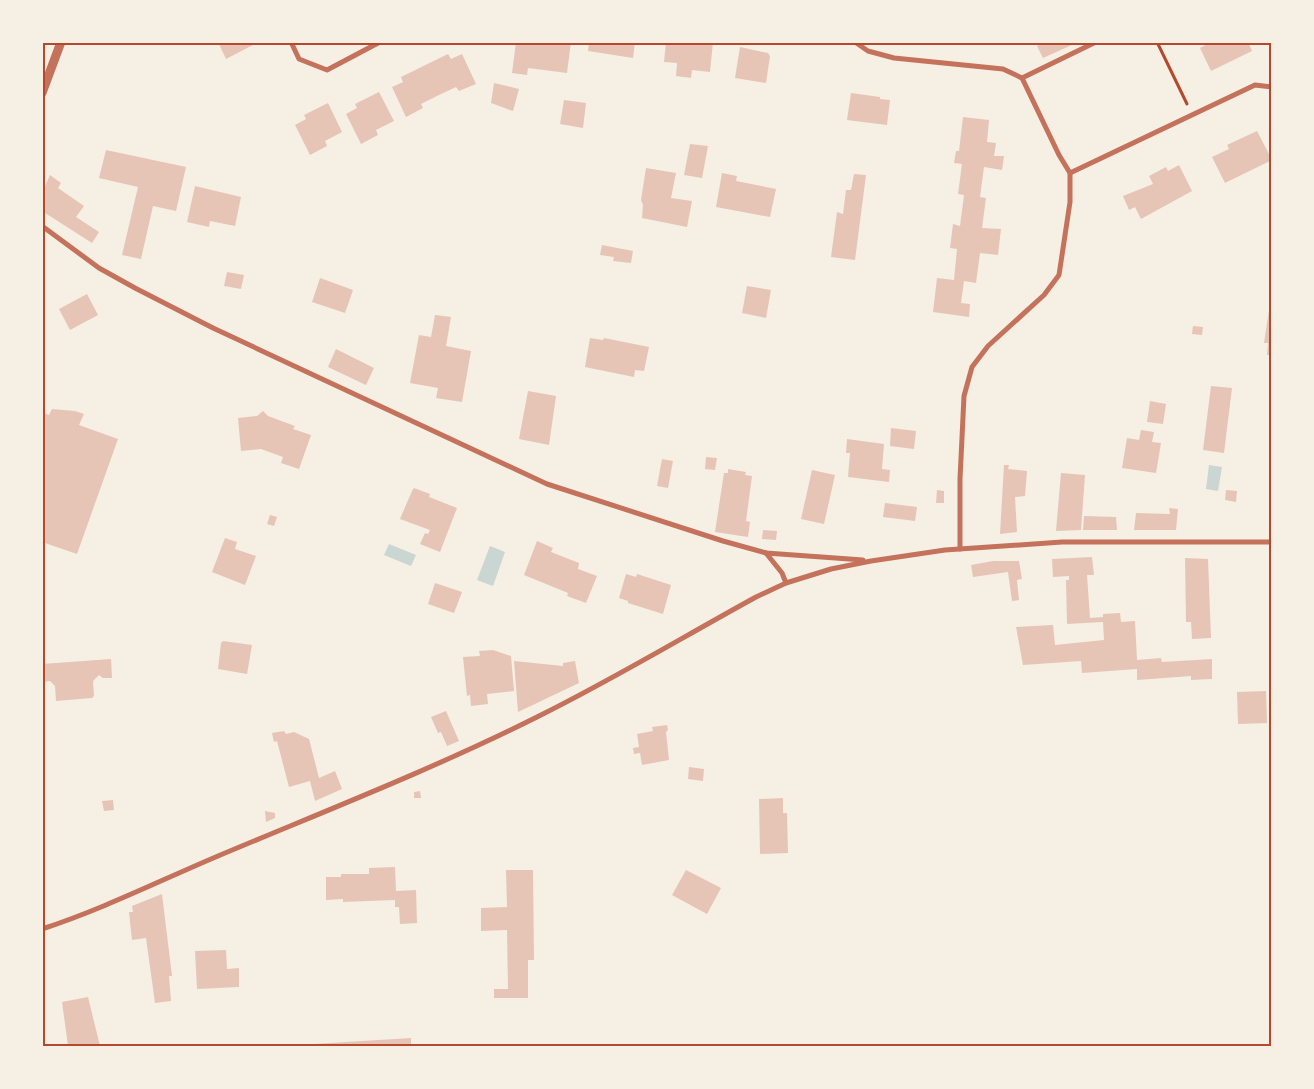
<svg xmlns="http://www.w3.org/2000/svg" width="1314" height="1089" font-family="'PT Sans Narrow',sans-serif">
  <style>
    .water { fill: #c9d6d2 }
    .building { fill: #e6c5b7 }
    .lines { fill: none; stroke-linecap: round; stroke-linejoin: round }
    .path { stroke: #b5482f; stroke-width: 3 }
    .minor { stroke: #c5725c; stroke-width: 5 }
    .tertiary { stroke: #c5725c; stroke-width: 9 }
    .neatline { fill: none; stroke: #b5482f; stroke-width: 2 }
  </style>
  <rect width="100%" height="100%" fill="#f6efe4"/>
  <g class="water">
    <path d="M1209,465L1222,467L1218,491L1206,489Z"/>
    <path d="M389,544L416,555L411,566L384,555Z"/>
    <path d="M490,546L505,552L493,586L477,580Z"/>
  </g>
  <g class="building">
    <path d="M218,42H254L255,44L226,59Z"/>
    <path d="M516,42H571L567,73L528,68L527,75L512,73Z"/>
    <path d="M589,42H635L633,58L588,51Z"/>
    <path d="M666,42H713L710,72L692,70L691,78L676,76L677,63L664,62Z"/>
    <path d="M1041,42H1073L1074,44L1043,58L1037,46L1041,44Z"/>
    <path d="M1211,42H1248L1252,51L1211,71L1200,48Z"/>
    <path d="M740,47L768,53L770,56L766,83L735,78Z"/>
    <path d="M448,54L451,59L462,54L476,84L459,91L456,87L439,95L421,104L423,108L406,117L392,87L403,82L401,77Z"/>
    <path d="M494,83L519,89L513,111L491,103Z"/>
    <path d="M379,92L394,121L376,130L378,135L361,144L346,114L357,108L355,104Z"/>
    <path d="M851,93L880,97V99L890,100L887,125L847,120Z"/>
    <path d="M564,100L586,103L583,128L560,124Z"/>
    <path d="M328,103L342,132L325,141L327,146L310,155L295,125L306,119L304,115Z"/>
    <path d="M963,117L989,120L987,142L996,143L994,156H1004L1002,170L984,167L980,197L986,198L982,228L1001,229L998,255L980,253L976,283L964,281L961,303L970,304L969,317L933,312L937,278L954,280L957,249L950,248L953,224L960,226L964,195L958,194L962,164L954,163L956,151H959Z"/>
    <path d="M1257,131L1272,160L1225,183L1212,157L1229,149L1227,145Z"/>
    <path d="M690,144L708,146L702,178L684,175Z"/>
    <path d="M106,150L186,167L176,211L153,206L141,259L122,255L138,187L99,178Z"/>
    <path d="M1179,165L1192,191L1141,219L1135,207L1129,210L1123,196L1153,184L1149,176L1166,167L1168,171Z"/>
    <path d="M646,168L676,173L671,198L692,201L687,227L642,218L643,205L641,200Z"/>
    <path d="M722,173L737,176L736,181L776,189L770,217L716,207Z"/>
    <path d="M854,174L866,175L855,260L831,257L837,212L843,214L846,190H851Z"/>
    <path d="M50,175L61,183L58,188L84,206L76,217L99,232L92,243L42,211V193Z"/>
    <path d="M195,186L241,197L235,226L210,221L209,227L187,222Z"/>
    <path d="M602,245L633,251L631,263L613,261L614,257L600,255Z"/>
    <path d="M227,272L244,275L241,289L224,286Z"/>
    <path d="M320,278L353,290L345,313L312,302Z"/>
    <path d="M747,286L771,290L766,318L742,313Z"/>
    <path d="M87,294L98,315L70,330L59,309Z"/>
    <path d="M1270,304H1272V355H1267L1268,343H1264Z"/>
    <path d="M435,315L451,317L446,346L471,351L462,402L436,398L438,388L410,383L419,335L431,337Z"/>
    <path d="M1193,326L1203,327L1202,335L1192,334Z"/>
    <path d="M590,338L603,340L604,338L649,347L644,371L635,370L634,377L585,367Z"/>
    <path d="M336,349L374,368L366,385L328,367Z"/>
    <path d="M1211,386L1232,388L1224,453L1203,450Z"/>
    <path d="M528,391L556,396L549,445L519,439Z"/>
    <path d="M1150,401L1166,404L1163,424L1147,422Z"/>
    <path d="M52,409L75,411L84,414L79,425L118,439L77,554L42,542V412L49,415Z"/>
    <path d="M263,411L268,416L295,426L293,429L311,435L299,469L281,463L283,457L261,449L241,451L238,418L257,416Z"/>
    <path d="M891,428L916,431L914,449L890,446Z"/>
    <path d="M1141,430L1154,432L1152,442L1161,443L1156,473L1122,468L1127,438L1139,440Z"/>
    <path d="M847,439L884,444L882,469L890,470L889,482L848,477L850,453H846Z"/>
    <path d="M706,457L717,458L715,470L705,469Z"/>
    <path d="M662,459L673,461L668,488L657,486Z"/>
    <path d="M1004,465H1009L1008,469L1027,471L1025,496L1015,497L1017,532L1000,534Z"/>
    <path d="M728,469L746,472L745,475L752,476L746,521L750,522L748,537L715,532L724,473H728Z"/>
    <path d="M812,470L835,475L824,524L801,519Z"/>
    <path d="M1061,473L1085,475L1081,530L1056,531Z"/>
    <path d="M414,488L430,494L429,497L457,508L440,552L420,544L425,533L428,534L430,530L400,519L412,491Z"/>
    <path d="M937,490L944,491V503H936Z"/>
    <path d="M1226,490L1237,491L1236,502L1225,500Z"/>
    <path d="M885,503L917,507L915,521L883,517Z"/>
    <path d="M1169,508L1178,509L1176,530H1134L1136,513L1170,514Z"/>
    <path d="M270,515L277,517L274,526L267,524Z"/>
    <path d="M1084,516L1116,517L1117,530H1083Z"/>
    <path d="M763,530L777,531L776,540L762,539Z"/>
    <path d="M225,538L237,542L235,549L256,556L245,585L212,572Z"/>
    <path d="M537,541L553,548L551,552L579,563L578,569L597,576L586,603L567,596L568,593L524,575Z"/>
    <path d="M1092,557L1094,575H1087L1090,618L1103,617V614L1120,613L1121,622L1135,621L1137,660L1161,658L1162,662L1212,659V679L1191,680V676L1137,680V669L1082,673L1081,661L1023,665L1016,627L1053,625L1055,645L1104,640L1103,622L1067,624L1066,580H1069V576L1053,577L1052,559Z"/>
    <path d="M1185,558L1208,559L1211,638L1192,639L1191,622H1186Z"/>
    <path d="M993,561H1019L1022,579L1017,580L1019,600L1012,601L1008,572L973,577L971,565Z"/>
    <path d="M626,574L636,577L637,574L671,585L663,614L628,603V601L619,598Z"/>
    <path d="M435,583L462,592L454,613L428,604Z"/>
    <path d="M223,641L252,645L247,674L218,669L221,643Z"/>
    <path d="M493,650L511,656L514,691L487,694L488,704L471,706L470,695L467,696L463,657L480,656L479,651Z"/>
    <path d="M111,659L112,678H103L99,675L93,681L94,696L92,698L56,701L55,686L50,681L42,682V664Z"/>
    <path d="M514,661L563,666V663L575,661L579,683L518,712Z"/>
    <path d="M1266,691L1267,723L1238,724L1237,692Z"/>
    <path d="M446,711L459,741L447,746L441,732L438,733L431,717Z"/>
    <path d="M667,725L668,730L666,732L669,760L642,765L640,753L634,754L633,748L639,747L637,734L653,731L652,727Z"/>
    <path d="M284,731L286,734L294,732L309,739L319,778L335,771L342,789L315,801L310,781L289,787L277,741L274,742L272,733Z"/>
    <path d="M689,767L704,769L703,781L688,779Z"/>
    <path d="M420,791L421,798H414V792Z"/>
    <path d="M783,798V813H787L788,853L760,854L759,799Z"/>
    <path d="M113,800L114,810L104,811L102,801Z"/>
    <path d="M265,811L275,813V818L266,822Z"/>
    <path d="M395,867L396,891L416,890L417,923L400,924L399,907H395V900L343,902V899L326,900V877H341V874H369V868Z"/>
    <path d="M506,870H533L534,960H528V998H494V989H508L507,930L481,931V908L507,907Z"/>
    <path d="M686,870L721,888L707,914L672,895Z"/>
    <path d="M162,894L172,976H169L171,1001L155,1003L146,938L132,940L129,912H133L132,906Z"/>
    <path d="M226,950L227,969L239,968V987L197,989L195,951Z"/>
    <path d="M88,997L100,1046H68L62,1002Z"/>
    <path d="M411,1038V1046H299L298,1045Z"/>
  </g>
  <g class="lines">
    <path class="path" d="M1157,42L1187,104"/>
    <g class="minor">
      <path d="M291,42L299,59L327,70L380,42"/>
      <path d="M855,42L868,51L894,58L1003,69L1022,78L1059,155L1070,173V202L1059,275L1044,295L988,346L972,367L964,396L960,479V549"/>
      <path d="M1022,78L1096,42"/>
      <path d="M1070,173L1255,85L1272,87"/>
      <path d="M42,226L99,268L135,288L213,328L547,484L723,541L766,553L863,560"/>
      <path d="M766,553L782,573L786,583"/>
      <path d="M42,929C103,909 159,881 218,856C325,811 433,769 537,717C612,680 683,637 756,597L786,583L831,569L871,561L945,550L1062,542H1272"/>
    </g>
    <path class="tertiary" d="M42,93L61,42"/>
  </g>
  <rect width="1314" height="1089" fill="none" stroke="#f6efe4" stroke-width="88"/>
  <rect x="44" y="44" width="1226" height="1001" class="neatline"/>
</svg>
